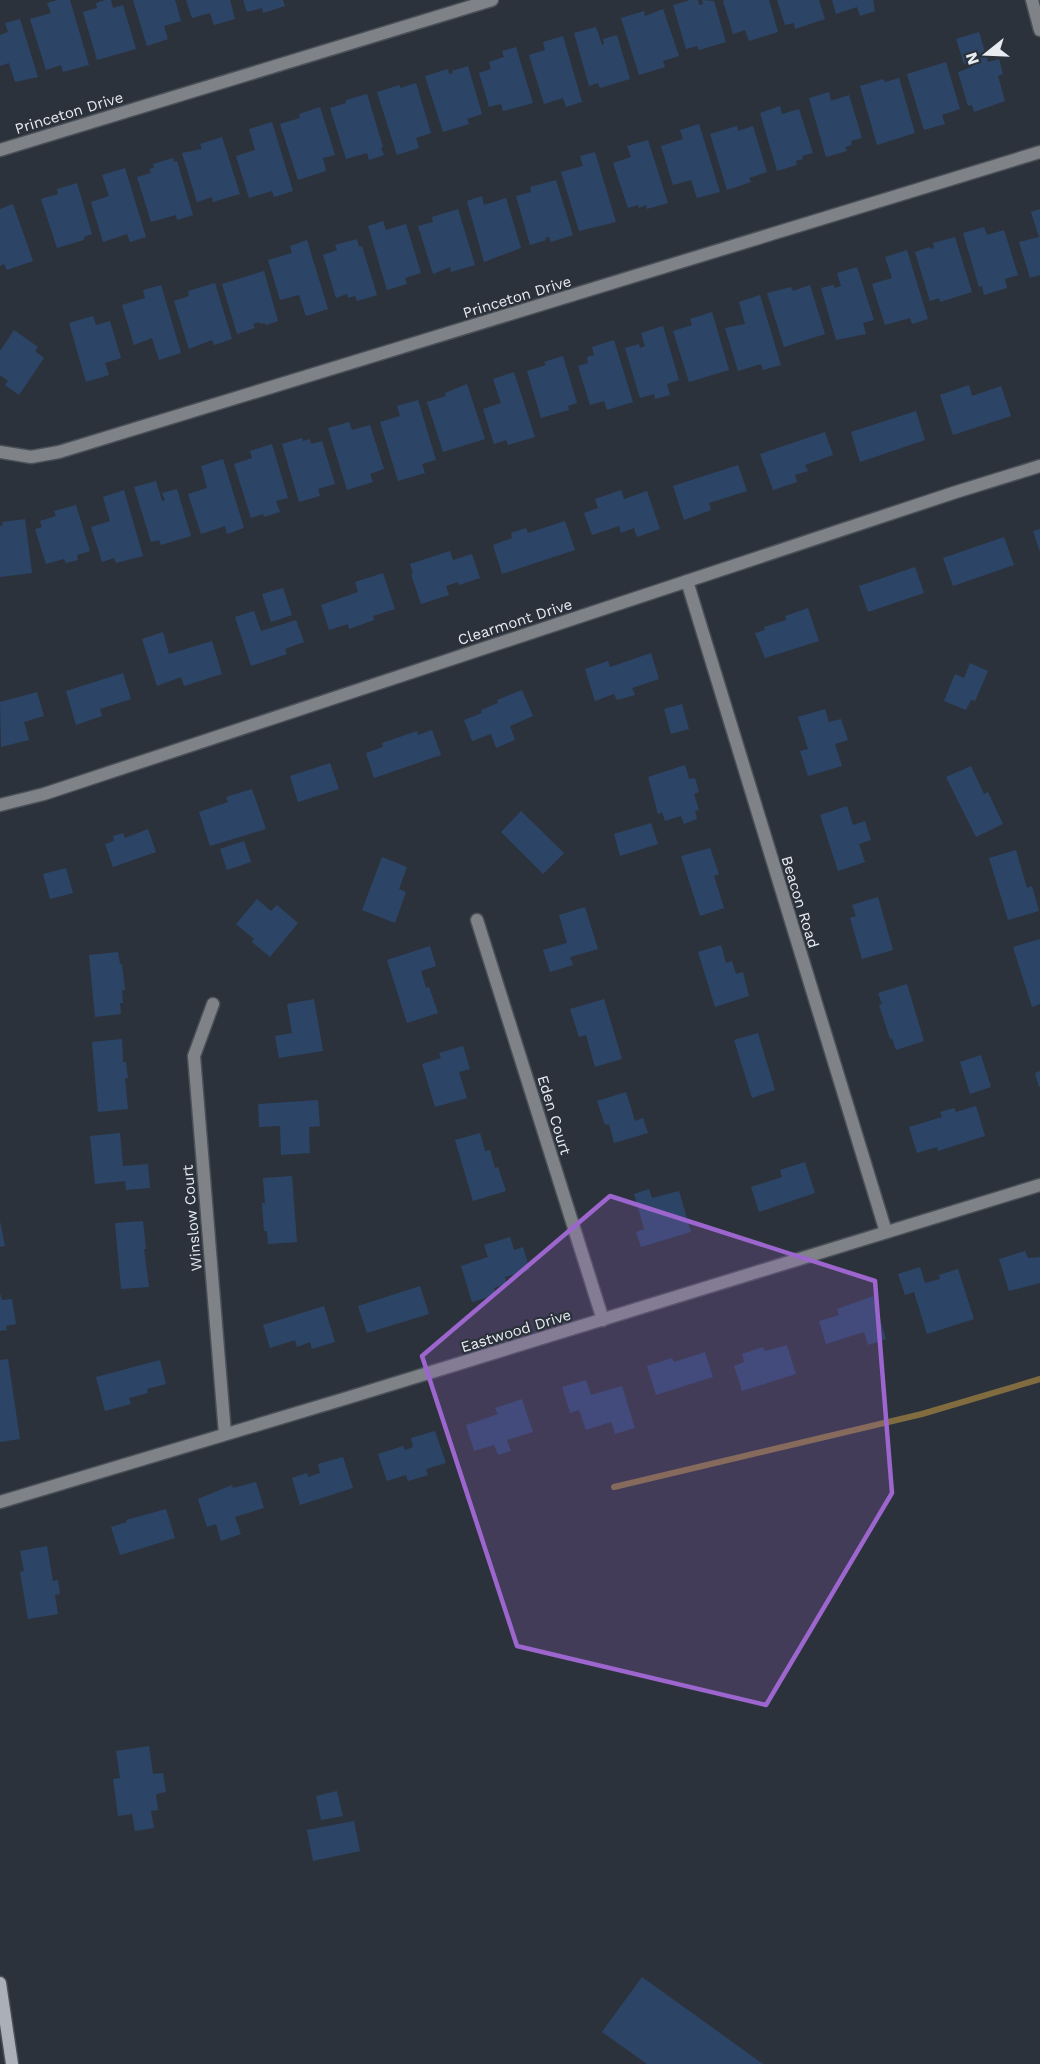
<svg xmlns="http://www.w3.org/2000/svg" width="1040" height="2064" font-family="'Work Sans',sans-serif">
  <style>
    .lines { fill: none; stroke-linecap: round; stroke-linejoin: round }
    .stream { stroke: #816c40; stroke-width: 6 }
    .building { fill: #2c4567 }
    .street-casing { stroke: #4a5058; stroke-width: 15 }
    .secondary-casing { stroke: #4a5058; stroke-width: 15 }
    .street { stroke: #7f8388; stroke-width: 12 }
    .secondary { stroke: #abb0b8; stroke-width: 12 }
    .marked { fill: #9c66ce; fill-opacity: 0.2; stroke: #9c66ce; stroke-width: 4.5; stroke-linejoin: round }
    .labels { text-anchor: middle; stroke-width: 4.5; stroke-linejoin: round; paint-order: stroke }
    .street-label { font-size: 15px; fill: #e8ecf2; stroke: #2c323b }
  </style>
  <rect width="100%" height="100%" fill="#2c323b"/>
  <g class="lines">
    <path class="stream" d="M614,1487L922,1414L1040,1379"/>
  </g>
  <g class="building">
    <path d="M58,0H70L89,65L63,72L61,65L46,70L30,19L51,13L47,3Z"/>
    <path d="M105,0H111L113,8L123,5L136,49L97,60L83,12L97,8L96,3Z"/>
    <path d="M133,0H175L181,21L164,26L168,39L147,46Z"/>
    <path d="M186,0H230L235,19L214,25L210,13L192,18Z"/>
    <path d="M243,0H283L285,6L263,13L262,8L247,12Z"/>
    <path d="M690,0H698L699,5L703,4L702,0L714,1L726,42L699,50L697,46L686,49L673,5Z"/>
    <path d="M725,0H769L778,32L749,41L745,30L733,34L723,1Z"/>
    <path d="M777,0H819L825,19L795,29L794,23L785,25Z"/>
    <path d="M832,0H873L875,11L860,16L857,7L836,14Z"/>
    <path d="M663,9L679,56L663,61L665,67L639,75L621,18L644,11L645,16Z"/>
    <path d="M20,19L38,77L15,82L9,63L0,66V35L8,32L5,23Z"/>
    <path d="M596,27L602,45L604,44L603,39L617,35L630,79L600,88L598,83L589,86L574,33Z"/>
    <path d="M979,32L988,62L999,59L1003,74L998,76L1005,101L974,112L972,105L968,106L958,72L972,67L971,62L964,64L956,39Z"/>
    <path d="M563,36L582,102L566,107L563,98L544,104L529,55L545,50L543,42Z"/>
    <path d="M516,47L533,103L503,111L501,104L489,107L479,73L491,69L489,62L504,57L502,51Z"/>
    <path d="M946,62L960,109L942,115L945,124L924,130L907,74Z"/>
    <path d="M468,66L482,114L467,119L469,124L443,132L425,76L448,69L449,74L453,73L452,71Z"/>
    <path d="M899,78L915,133L877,145L860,86L883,79L885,82Z"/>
    <path d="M416,83L431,133L416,138L419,148L397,155L377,92L400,85V88Z"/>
    <path d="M829,92L831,101L849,95L862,138L851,141L852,145L845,147L847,151L826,157L809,98Z"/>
    <path d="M367,94L383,147L381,148L384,155L369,160L367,153L346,159L330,108L346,103V100Z"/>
    <path d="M780,106L782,114L799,109L813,153L802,156L803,159L796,161L797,165L777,171L760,113Z"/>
    <path d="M320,107L335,155L323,158L326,171L298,180L280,124L300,118L299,114Z"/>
    <path d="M272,122L293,191L274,197L272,191L249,198L236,156L255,150L249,129Z"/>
    <path d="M699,124L720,192L697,198L691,180L673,185L661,146L683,139L680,130Z"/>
    <path d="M737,126L738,131L753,126L767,172L749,178L751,182L727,190L710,134Z"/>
    <path d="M222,137L240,194L213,202L212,197L197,202L182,153L202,149L200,144Z"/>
    <path d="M648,140L668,203L647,209L646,205L639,208L638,205L628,208L613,163L631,157L627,146Z"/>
    <path d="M595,152L616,222L579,231L561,172L583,166L580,156Z"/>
    <path d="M173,158L174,162L177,161L193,215L177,220L176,215L151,222L137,177L151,173L149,169L154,168L153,164Z"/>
    <path d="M125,168L146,237L130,242L127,234L103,242L91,202L109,196L102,175Z"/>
    <path d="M556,180L573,235L551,242L549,237L545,238L546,240L530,245L516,196L531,192L530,187Z"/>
    <path d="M77,183L92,234L84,237V240L57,248L41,199L58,194L57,189Z"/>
    <path d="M482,196L484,205L506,198L521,248L484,262L467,201Z"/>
    <path d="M13,204L33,261L7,270L4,264L0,266V209Z"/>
    <path d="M458,209L475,265L451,272L450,267L433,274L418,226L433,222L432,217Z"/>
    <path d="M1040,209V275L1030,278L1019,242L1039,237L1031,212Z"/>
    <path d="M383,221L386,230L406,224L421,273L405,278L407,284L387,290L368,226Z"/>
    <path d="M984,227L987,235L1004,230L1018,275L1005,279L1007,288L984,295L982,286L979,287L963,233Z"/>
    <path d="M955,237L972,292L940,302L939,298L930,301L915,252L930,247V249L934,248L933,243Z"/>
    <path d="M357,239L359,247L362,246L377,295L357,301L355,296L348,298L347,294L336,298L323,255L337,250L335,245Z"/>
    <path d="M307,240L328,309L306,316L299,295L280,300L268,260L292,253L290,246Z"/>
    <path d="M907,250L928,319L912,324L910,318L885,325L872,284L892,278L885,257Z"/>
    <path d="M857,267L874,320L863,323L866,334L836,340L821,288L833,285L835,288L841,286L837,273Z"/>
    <path d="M264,271L278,321L266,325L265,323L260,324L259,322L253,324L255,328L237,334L222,284Z"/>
    <path d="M215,283L232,339L214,345L212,340L189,349L174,301L189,296L188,291Z"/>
    <path d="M161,285L181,353L159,360L152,338L134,345L122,305L145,298L143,290Z"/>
    <path d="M810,285L825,334L784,347L767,293L791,287L793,291Z"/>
    <path d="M760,295L781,365L763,370L761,364L738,371L725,328L745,324L739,302Z"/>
    <path d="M712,312L729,370L689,382L673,331L692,325L690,319Z"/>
    <path d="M93,316L96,325L110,321L121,358L105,363L109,375L86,382L69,323Z"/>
    <path d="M663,326L679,380L667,384L670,395L655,399L654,394L640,398L625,348L639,344L640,348L645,346L641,333Z"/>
    <path d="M14,330L38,347L35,351L44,358L19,395L5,385L8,381L0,375V351Z"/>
    <path d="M614,340L633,402L607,410L604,401L590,405L578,366L588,363L587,357L594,355L592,347Z"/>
    <path d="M563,356L577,403L568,406L569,410L541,418L527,371L546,365L544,362Z"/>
    <path d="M514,372L535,437L508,445L506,440L494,444L483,409L501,403L493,379Z"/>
    <path d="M467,384L485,439L443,452L427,402L446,396L445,393Z"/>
    <path d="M969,385L972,396L1001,386L1011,416L953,435L940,395Z"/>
    <path d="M418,400L436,460L422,464L425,473L398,481L380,422L400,416L397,406Z"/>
    <path d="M916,411L925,440L860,462L851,432Z"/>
    <path d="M349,422L352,430L370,425L384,469L370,474L373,482L347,490L328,428Z"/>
    <path d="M825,432L833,455L805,465L808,471L795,475L797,482L773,490L760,454Z"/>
    <path d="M302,438L303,441L310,439L311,444L322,441L335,484L318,489L320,496L299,502L282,444Z"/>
    <path d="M272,444L288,498L276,501L280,512L264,517L263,514L251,518L234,464L252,458L250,451Z"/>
    <path d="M223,459L244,528L227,534L225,526L201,534L188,494L207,488L201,466Z"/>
    <path d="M738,465L747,491L709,503L711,510L684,520L673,486Z"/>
    <path d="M156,481L162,501L165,500L162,493L177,489L191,536L161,545L159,540L151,542L134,487Z"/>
    <path d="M124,490L143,556L116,563L114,558L102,562L91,527L110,521L103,497Z"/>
    <path d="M621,490L624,499L647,491L660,529L637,537L634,528L621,533L619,526L592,535L584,513L598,508L595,499Z"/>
    <path d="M76,505L90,551L77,555L78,560L66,563L64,559L46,564L35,529L42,527L40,521L56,516L54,511Z"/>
    <path d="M25,519L32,573L0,577V526L3,525L2,522Z"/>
    <path d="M565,521L575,550L502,574L493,545L512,538L511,533L526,528L528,533Z"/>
    <path d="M1040,529V552L1033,531Z"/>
    <path d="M1004,537L1014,565L953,586L943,558Z"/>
    <path d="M450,551L453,560L472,554L480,578L459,585L458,582L446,586L449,595L421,604L411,574L413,573L410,564Z"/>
    <path d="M915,567L924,593L868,612L859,586Z"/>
    <path d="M383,573L395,609L373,616L374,620L349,629L348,624L329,630L321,605L358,592L355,582Z"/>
    <path d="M283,588L292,615L271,622L262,594Z"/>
    <path d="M808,608L819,641L765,658L755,633L765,630L764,627L786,620L785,616Z"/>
    <path d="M254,611L261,631L296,620L304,642L285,649L287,654L251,666L235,617Z"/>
    <path d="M163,632L169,654L212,641L222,674L184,686L181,677L157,686L142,639Z"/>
    <path d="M651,653L659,679L632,688L635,695L617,700L614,694L595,701L585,669L608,661L610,667Z"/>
    <path d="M970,663L988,671L975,701L971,700L966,710L944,701L955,674L964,678Z"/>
    <path d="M123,673L131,699L100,709L102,716L76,725L66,691Z"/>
    <path d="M522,690L533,716L510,726L515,740L496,748L491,734L472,741L464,720L482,713L481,710L498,703L497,700Z"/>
    <path d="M37,692L44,716L24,722L29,740L1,747L0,702Z"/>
    <path d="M682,704L689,729L671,734L664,709Z"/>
    <path d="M825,709L829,722L841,719L848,740L835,744L842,766L808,776L800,751L808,749L798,717Z"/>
    <path d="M432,730L441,755L374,778L366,753L383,747L382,743L417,731L418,735Z"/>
    <path d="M330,763L339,789L298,802L290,776Z"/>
    <path d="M685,765L689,779L695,778L699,792L694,794L699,810L695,811L697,819L684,824L681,816L665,821L662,812L658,814L648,777Z"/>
    <path d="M971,766L984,794L988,792L1003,824L976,837L946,777Z"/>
    <path d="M252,789L266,829L210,846L199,812L228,802L226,797Z"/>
    <path d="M847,806L853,825L865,821L871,840L859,844L865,862L838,871L820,815Z"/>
    <path d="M521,811L564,853L543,874L501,832Z"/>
    <path d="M651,823L658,844L620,856L614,834Z"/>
    <path d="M148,829L156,852L113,867L105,844L114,841L113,836L123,833L125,838Z"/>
    <path d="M244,841L251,862L227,870L220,849Z"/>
    <path d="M710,848L719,874L714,876L724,908L700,916L681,856Z"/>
    <path d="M1016,850L1027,888L1032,886L1039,911L1008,920L989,858Z"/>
    <path d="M382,857L407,867L399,889L406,892L395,923L362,910Z"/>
    <path d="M66,868L73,893L50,899L43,874Z"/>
    <path d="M878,897L893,950L862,959L850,918L856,916L852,905Z"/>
    <path d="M257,899L271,911L277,905L298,923L270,957L252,942L254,939L236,924Z"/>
    <path d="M585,907L598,949L570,957L573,965L550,972L543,950L567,943L559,915Z"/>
    <path d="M1040,939V1004L1032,1007L1013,947Z"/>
    <path d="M721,945L726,963L732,961L736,974L743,972L749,996L715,1007L698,952Z"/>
    <path d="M430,946L436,966L421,971L426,988L429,987L438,1013L407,1023L387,960Z"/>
    <path d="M118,952L120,964H122L125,990H122L123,1003H120L121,1014L95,1017L89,955Z"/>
    <path d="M907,984L924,1041L896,1050L892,1038L890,1039L879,1005L882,1004L878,993Z"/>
    <path d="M314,999L323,1051L279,1058L275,1036L292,1033L287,1004Z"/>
    <path d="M604,999L622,1059L595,1067L586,1035L579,1037L570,1009Z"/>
    <path d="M758,1033L775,1090L752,1098L734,1040Z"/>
    <path d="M122,1039L123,1062H126L128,1078H125L128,1109L98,1112L92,1042Z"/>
    <path d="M463,1046L470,1069L459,1072L467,1098L435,1107L422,1064L441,1058L439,1053Z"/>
    <path d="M981,1055L991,1087L970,1094L960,1062Z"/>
    <path d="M1040,1071V1087H1039L1035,1073Z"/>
    <path d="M626,1092L635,1121L643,1118L648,1133L614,1143L609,1124L605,1125L597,1101Z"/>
    <path d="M318,1100L320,1126L309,1127L310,1153L281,1155L280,1126L259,1127L258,1104Z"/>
    <path d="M976,1106L985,1136L938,1151L937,1147L917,1153L909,1127L942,1117L940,1112L954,1108L956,1112Z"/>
    <path d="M120,1133L123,1166L148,1164L150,1188L126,1190L125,1181L95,1184L90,1136Z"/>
    <path d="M480,1133L485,1151L490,1150L495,1168L498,1167L506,1191L473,1201L455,1140Z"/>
    <path d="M805,1162L815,1193L759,1212L751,1187L782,1177L780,1170Z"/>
    <path d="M292,1176L297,1242L268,1244L267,1231H264L262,1203H265L263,1178Z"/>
    <path d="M649,1189L652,1198L679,1191L691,1232L641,1247L636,1232L644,1229L634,1194Z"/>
    <path d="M0,1221L5,1246L0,1247Z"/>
    <path d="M143,1221L146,1249H144L149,1287L121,1289L115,1223Z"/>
    <path d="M510,1237L514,1250L523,1247L530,1270L505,1277L507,1284L494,1288L496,1295L472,1302L461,1266L488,1257L484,1245Z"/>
    <path d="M1025,1251L1028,1258L1040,1257V1283L1009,1291L999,1259Z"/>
    <path d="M920,1267L925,1283L940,1279L939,1275L958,1269L974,1319L927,1334L914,1292L905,1295L898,1274Z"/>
    <path d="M420,1286L429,1314L367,1333L358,1306Z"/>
    <path d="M0,1293L2,1300L12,1299L16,1324L6,1326L7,1330L0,1331Z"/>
    <path d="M873,1296L886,1339L868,1345L864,1332L826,1344L819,1321L839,1315L837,1309Z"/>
    <path d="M324,1306L335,1342L312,1349L310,1342L297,1347L295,1340L270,1348L263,1325Z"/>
    <path d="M787,1345L796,1374L742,1391L734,1366L744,1362L742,1354L763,1347L765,1351Z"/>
    <path d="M705,1352L713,1377L656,1395L647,1366L672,1358L674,1362Z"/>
    <path d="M8,1359L20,1439L0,1442V1360Z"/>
    <path d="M160,1360L166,1384L147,1389L148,1393L129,1398L131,1404L105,1411L96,1377Z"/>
    <path d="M586,1380L591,1395L622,1386L635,1428L615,1434L611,1422L586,1430L579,1410L570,1413L562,1387Z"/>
    <path d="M522,1399L533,1432L507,1440L511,1451L498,1455L494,1445L474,1451L466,1425L498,1414L495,1408Z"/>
    <path d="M435,1431L446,1463L426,1469L428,1475L408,1481L406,1475L387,1481L378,1454L403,1446L405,1450L413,1447L411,1438Z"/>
    <path d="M343,1457L353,1488L300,1505L292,1478L307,1473L308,1477L320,1473L318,1464Z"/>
    <path d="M256,1482L264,1508L235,1517L241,1534L221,1541L216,1524L207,1527L198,1499L232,1485L233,1488Z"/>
    <path d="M166,1509L175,1538L120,1555L111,1527L127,1522L126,1520Z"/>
    <path d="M47,1546L53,1581L58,1580L60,1594L55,1595L58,1614L28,1619L20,1572L24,1571L20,1551Z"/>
    <path d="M149,1746L153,1774L163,1773L166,1792L156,1794L158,1810L151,1811L154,1828L135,1831L132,1814L118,1816L113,1779L120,1778L116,1751Z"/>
    <path d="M337,1791L343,1816L321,1820L316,1796Z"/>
    <path d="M354,1821L360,1851L313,1861L307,1830Z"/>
    <path d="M642,1977L763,2064H647L602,2032Z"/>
  </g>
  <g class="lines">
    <defs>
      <g id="street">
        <path d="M1032,0L1040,30"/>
        <path d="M0,150L492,0"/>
        <path d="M0,452L31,457L59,452L1040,152"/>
        <path d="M687,581L886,1232"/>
        <path d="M0,805L44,794L956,492L1040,466"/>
        <path d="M477,920L603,1320"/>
        <path d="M213,1004L194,1056L225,1434"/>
        <path d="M0,1502L347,1398L1040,1185"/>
      </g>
      <path id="secondary" d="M0,1983L12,2064"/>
    </defs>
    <use href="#street" class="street-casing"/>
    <use href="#secondary" class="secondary-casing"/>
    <use href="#street" class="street"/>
    <use href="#secondary" class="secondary"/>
  </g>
  <path class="marked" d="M610,1196L875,1281L892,1493L766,1705L517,1646L422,1356Z"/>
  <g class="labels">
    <g class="street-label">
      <text transform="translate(69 113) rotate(-17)" y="5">Princeton Drive</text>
      <text transform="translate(517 297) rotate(-17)" y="5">Princeton Drive</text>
      <text transform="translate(515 622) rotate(-18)" y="5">Clearmont Drive</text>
      <text transform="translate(800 902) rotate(73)" y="5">Beacon Road</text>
      <text transform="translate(554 1115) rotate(73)" y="5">Eden Court</text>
      <text transform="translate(192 1218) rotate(-95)" y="5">Winslow Court</text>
      <text transform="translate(516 1331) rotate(-17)" y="5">Eastwood Drive</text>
    </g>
  </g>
  <g transform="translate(986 54) rotate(252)" stroke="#2c323b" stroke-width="4.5" paint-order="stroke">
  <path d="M0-4.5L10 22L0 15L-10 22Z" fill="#e8ecf2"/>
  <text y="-9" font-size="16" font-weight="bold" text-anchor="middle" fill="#e8ecf2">N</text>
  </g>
</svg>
